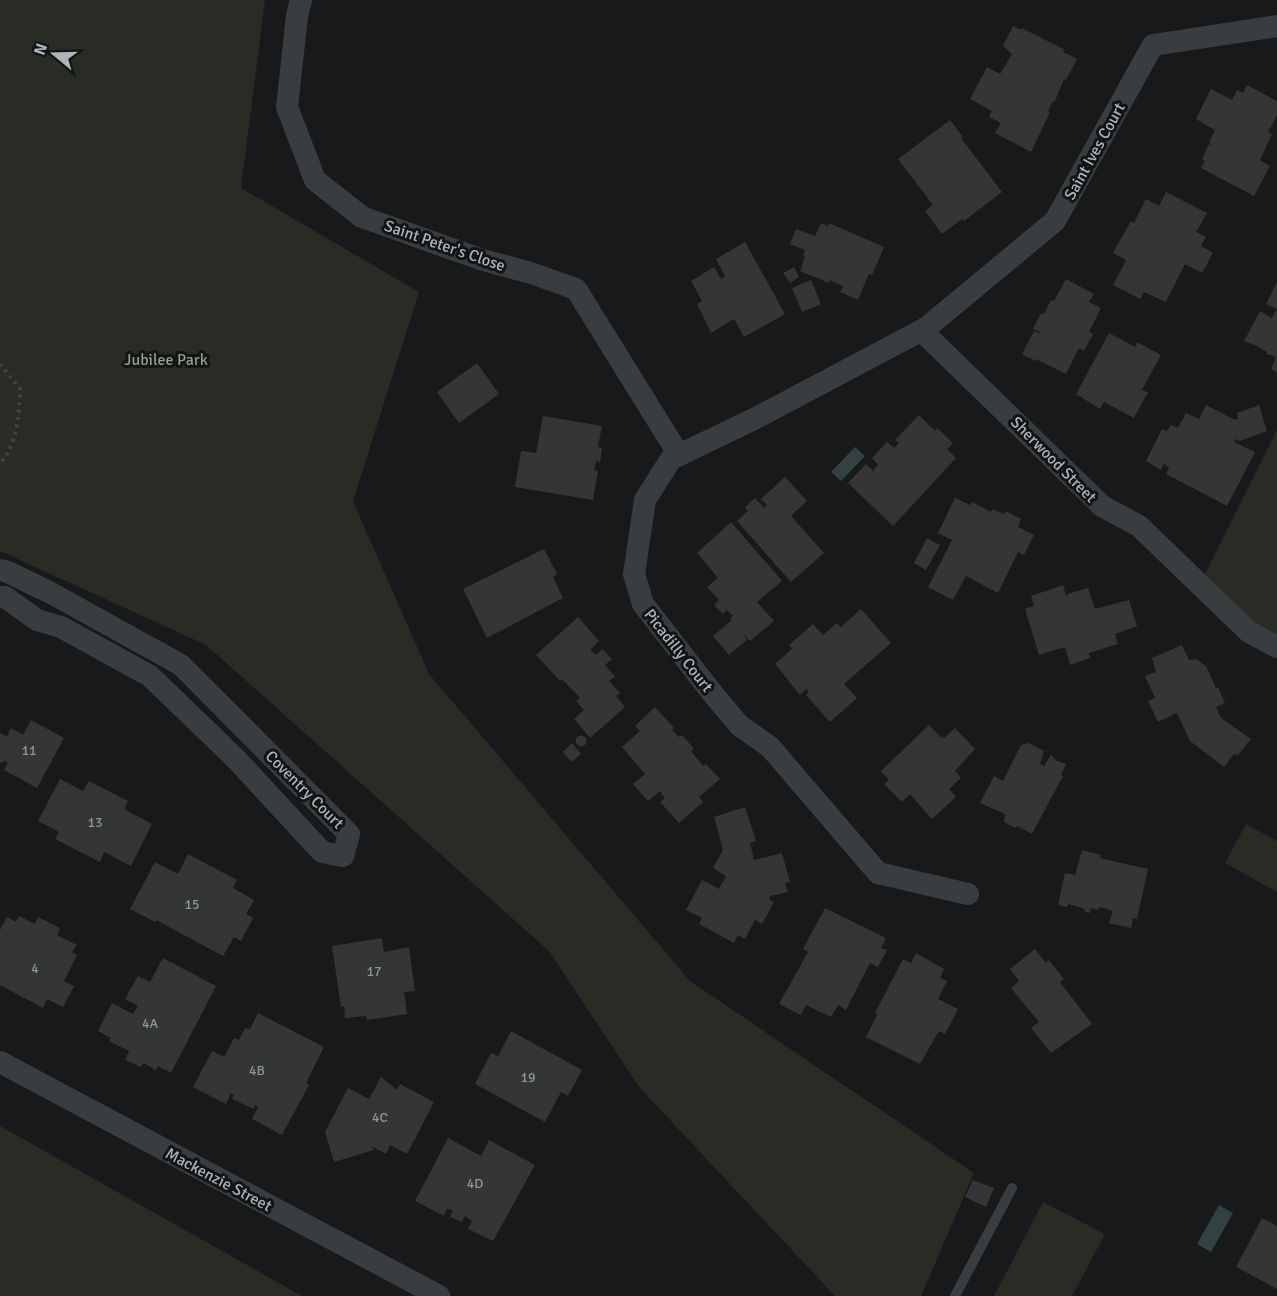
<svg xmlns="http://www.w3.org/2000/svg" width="1277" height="1296" font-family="Signika,sans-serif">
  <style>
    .green { fill: #282c25 }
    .water { fill: #324241 }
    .building { fill: #333536 }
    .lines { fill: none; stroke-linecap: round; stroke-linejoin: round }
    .path { stroke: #404446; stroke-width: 4; stroke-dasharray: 3 4.5; stroke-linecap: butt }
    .service { stroke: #3a3d3f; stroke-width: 10 }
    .minor { stroke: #3a3d3f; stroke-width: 22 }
    .labels { text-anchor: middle; stroke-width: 6; stroke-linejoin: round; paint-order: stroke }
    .number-label { font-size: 14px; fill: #8e9698 }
    .street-label { font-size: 16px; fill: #acb6b9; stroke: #131415 }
    .park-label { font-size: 16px; fill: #91a285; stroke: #131415 }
  </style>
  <rect width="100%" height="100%" fill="#18191a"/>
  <g class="green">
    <path d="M0,0H265L241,188L419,292L353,501L429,674L690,981L974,1173L921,1296H835L639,1087L549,951L206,645L0,551Z"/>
    <path d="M1277,430V647L1200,584Z"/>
    <path d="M1246,824L1277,841V892L1225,863Z"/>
    <path d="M0,1126L302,1296H0Z"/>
    <path d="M1043,1202L1105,1234L1072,1296H994Z"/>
  </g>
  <g class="water">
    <path d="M855,447L865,456L841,481L831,472Z"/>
    <path d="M1219,1205L1233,1213L1211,1252L1197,1244Z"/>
  </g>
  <g class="building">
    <path d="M1013,26L1021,30L1022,28L1065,50L1063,52L1077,59L1066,80L1064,79L1055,101H1053L1048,111L1050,112L1031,152L995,133L1001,123L989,117L992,111L970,99L987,67L1000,74L1012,54L1003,46Z"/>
    <path d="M1247,85L1277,101V115L1268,132L1272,134L1260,160L1270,166L1254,196L1201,168L1205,161L1202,159L1209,144L1213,146L1209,142L1215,130L1196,119L1211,89L1232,100L1237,90L1243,93Z"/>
    <path d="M950,120L963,137L961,138L1002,192L964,221L962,219L942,234L925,211L933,205L898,159Z"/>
    <path d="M1166,192L1207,213L1196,232L1206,237L1201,246L1213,253L1202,273L1185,264L1166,302L1144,292L1140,299L1113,285L1126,260L1113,253L1131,221L1134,223L1146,199L1159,206Z"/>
    <path d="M821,223L828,226L829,223L884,247L872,275L869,274L867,278L858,300L840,292L843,286L829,280V283L800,271L805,257L803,256L805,250L790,244L796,229L815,236Z"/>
    <path d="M745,242L785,314L744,337L734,319L711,333L697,304L702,301L691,281L714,267L721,279L725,276L716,259Z"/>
    <path d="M794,267L799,277L790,283L783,273Z"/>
    <path d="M1066,279L1094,294L1089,302L1101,308L1089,332L1093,334L1084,351L1079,348L1066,374L1036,359L1035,361L1022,354L1034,331L1039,333L1040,332L1033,329L1041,313L1044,314L1051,300L1054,301Z"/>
    <path d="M811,280L821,304L802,312L792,288Z"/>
    <path d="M1277,282V373L1271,369L1276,357L1266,354L1267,352L1257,346L1244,341L1260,311L1272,318L1277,309L1266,304Z"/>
    <path d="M1109,333L1135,347L1137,342L1161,355L1142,390L1148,392L1134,418L1104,402L1100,409L1076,394Z"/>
    <path d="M477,363L499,394L459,423L437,392Z"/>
    <path d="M1206,405L1235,420L1238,418L1237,413L1259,405L1267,431L1240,441L1235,439L1234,442L1255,452L1227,506L1166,474L1169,468L1164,464L1161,470L1146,461L1162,429L1167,431L1171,425L1178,428L1186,413L1199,419Z"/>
    <path d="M919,415L935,431L937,428L953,443L947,449L956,458L893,526L848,483L866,464L873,471L878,465L872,458L887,442L894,448L899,443L895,440Z"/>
    <path d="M543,416L602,426L598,447L602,448L600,462L596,461L595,467L594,470L598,471L593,500L515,487L521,451L536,453Z"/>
    <path d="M785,477L807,501L791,516L824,553L791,582L737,521L748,511L745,507L755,498L764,508L767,505L761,499Z"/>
    <path d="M955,498L970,505L972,502L991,512L992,509L1004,514L1006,511L1021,519L1018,527L1034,535L1024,555L1018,552L998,593L966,576L953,600L928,587L952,540L938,533Z"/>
    <path d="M731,522L782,581L757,602L774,621L750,641L743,634L747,640L729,655L713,636L732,620L730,619L733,616L727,610L723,614L714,605L719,600L707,587L718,578L697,553Z"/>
    <path d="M927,538L940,545L926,570L914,563Z"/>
    <path d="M544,549L557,574L553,577L563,598L487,638L463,589Z"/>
    <path d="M1063,585L1066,596L1068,595L1067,594L1088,588L1095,609L1129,600L1137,626L1115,634L1118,644L1089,653L1090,658L1070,665L1065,647L1039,655L1025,609L1034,606L1031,596Z"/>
    <path d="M861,609L891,643L844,684L857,698L830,722L806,695L809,692L806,689L800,695L775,664L792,649L789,645L813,624L823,635L837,623L841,627Z"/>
    <path d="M578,617L599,641L590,650L596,655L602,649L612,659L605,665L615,677L609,681L620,693L616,696L625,707L590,738L574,719L584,710L576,701L580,698L562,679L560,681L536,655Z"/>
    <path d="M1182,645L1189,660L1196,659L1206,666L1216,688L1218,687L1225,703L1216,707L1221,718L1251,739L1238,755L1234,754L1224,767L1190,741L1177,713L1158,722L1148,701L1155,698L1145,676L1156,672L1152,658Z"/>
    <path d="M655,707L674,728L672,730L679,737L682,735L694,749L691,751L703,766L706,764L720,779L699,797L703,802L679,823L660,802L665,798L660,791L648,801L633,784L645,774L622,747L640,731L635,726Z"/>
    <path d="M31,720L64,738L37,788L4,770L8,763L5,761L0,763V733L7,737L11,728L23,735Z"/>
    <path d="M929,725L941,738L943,736L944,738L955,728L975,749L955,771L961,778L949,789L956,797L932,819L910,794L902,802L884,784L889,780L881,771Z"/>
    <circle cx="581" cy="741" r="5.5"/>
    <path d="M572,743L581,754L571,762L563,752Z"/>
    <path d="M1029,743L1044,751L1040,764L1044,766L1051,755L1057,761L1066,764L1061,775L1063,776L1032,834L1017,826L1015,828L1004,822L1005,814L980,803L994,776L1003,781L1021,745Z"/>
    <path d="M60,779L83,791L89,781L128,801L124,809L152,824L131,866L104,852L100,862L55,839L59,832L38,821Z"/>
    <path d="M745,807L756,841L750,843L754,860L782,853L790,882L785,883L788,892L770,896L769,899L774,902L762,924L755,920L745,939L738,935L734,943L699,924L702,918L686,910L702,880L719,889L726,876L713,868L723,850L714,817Z"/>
    <path d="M1082,850L1101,855L1100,858L1148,869L1137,919L1133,918L1131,928L1109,923L1113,911L1100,907L1097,910L1091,908L1090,913L1084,911L1085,909L1068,904L1067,907L1058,905L1065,873L1075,875Z"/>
    <path d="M188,854L237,880L233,888L254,900L246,914L253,918L241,941L234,937L223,956L156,920L155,922L130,909L155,862L178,874Z"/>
    <path d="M825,908L886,938L881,948L887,950L878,967L870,963L846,1010L838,1005L831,1017L806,1005L801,1015L779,1004L808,952L803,949Z"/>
    <path d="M19,916L35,924L38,917L60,928L57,935L77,945L72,952L77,955L64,981L74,986L63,1007L47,999L43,1008L0,985V930L7,917L16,922Z"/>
    <path d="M382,938L384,952L409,947L415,991L404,992L407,1014L367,1020L366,1016L345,1018L344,1006L341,1007L332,946Z"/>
    <path d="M1035,949L1046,963L1049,960L1064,979L1060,982L1092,1024L1051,1053L1031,1028L1039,1022L1011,988L1019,981L1010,969Z"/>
    <path d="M916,953L944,969L940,978L947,981L938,999L958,1009L945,1034L939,1031L920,1064L866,1037L877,1015L875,1013L903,959L911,963Z"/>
    <path d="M163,958L216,986L171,1073L158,1066L156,1070L143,1063L141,1067L125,1060L129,1051L109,1041L111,1038L98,1031L112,1003L133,1014L138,1006L125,999L138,976L150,982Z"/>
    <path d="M258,1013L324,1047L306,1083L309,1085L282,1135L252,1119L258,1107L255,1105L254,1109L232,1099L234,1095L231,1093L226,1104L193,1087L212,1051L224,1057L234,1038L239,1040L245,1028L250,1029Z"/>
    <path d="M511,1031L582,1070L568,1096L561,1092L545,1122L475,1084L491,1053L498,1056Z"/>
    <path d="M381,1077L397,1090L400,1084L434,1102L407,1154L390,1145L386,1154L371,1146L374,1150L334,1162L325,1132L348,1088L369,1099Z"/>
    <path d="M448,1138L481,1156L489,1140L535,1165L493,1241L468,1229L472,1221L465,1216L462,1222L450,1217L453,1210L447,1209L444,1216L415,1201Z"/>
    <path d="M973,1180L994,1188L986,1207L965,1197Z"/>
    <path d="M1262,1218L1277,1226V1289L1236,1267Z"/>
  </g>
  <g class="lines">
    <path class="path" d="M0,364L20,389C19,417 18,441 0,464"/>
    <path class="service" d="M955,1296L1012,1188"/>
    <g class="minor">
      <path d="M301,0L297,16L287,107L315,180L362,217L483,260L531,273L576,289L679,455"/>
      <path d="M926,328V335L1102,506L1139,526L1249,632L1277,647"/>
      <path d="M0,570L8,572L51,593L181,665L349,834L343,856L322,852L236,759L150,676L61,627L37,620L5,597H0"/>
      <path d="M968,894L878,873L770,747L739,725L713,694L643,604L634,574L645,500L671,459L756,418L926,328L1055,221L1153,45L1277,26"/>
      <path d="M0,1062L439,1296"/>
    </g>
  </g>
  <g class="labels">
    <g class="number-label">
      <text x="29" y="755">11</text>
      <text x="95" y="827">13</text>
      <text x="192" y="909">15</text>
      <text x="35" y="973">4</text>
      <text x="374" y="976">17</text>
      <text x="150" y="1028">4A</text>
      <text x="257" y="1075">4B</text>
      <text x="528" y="1082">19</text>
      <text x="380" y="1122">4C</text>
      <text x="475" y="1188">4D</text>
    </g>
    <g class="street-label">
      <text transform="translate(1094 151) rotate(-61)" y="6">Saint Ives Court</text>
      <text transform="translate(445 245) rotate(19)" y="6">Saint Peter's Close</text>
      <text transform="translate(1054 459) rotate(45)" y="6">Sherwood Street</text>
      <text transform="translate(679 650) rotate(52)" y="6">Picadilly Court</text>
      <text transform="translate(305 789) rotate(45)" y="6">Coventry Court</text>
      <text transform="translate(219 1179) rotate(28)" y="6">Mackenzie Street</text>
    </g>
    <g class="park-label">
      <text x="166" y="365">Jubilee Park</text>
    </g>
  </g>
  <g transform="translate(54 54) rotate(289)" stroke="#131415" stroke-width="4.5" paint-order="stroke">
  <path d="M0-4.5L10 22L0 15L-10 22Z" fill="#acb6b9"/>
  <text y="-9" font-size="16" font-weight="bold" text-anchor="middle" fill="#acb6b9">N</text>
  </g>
</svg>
